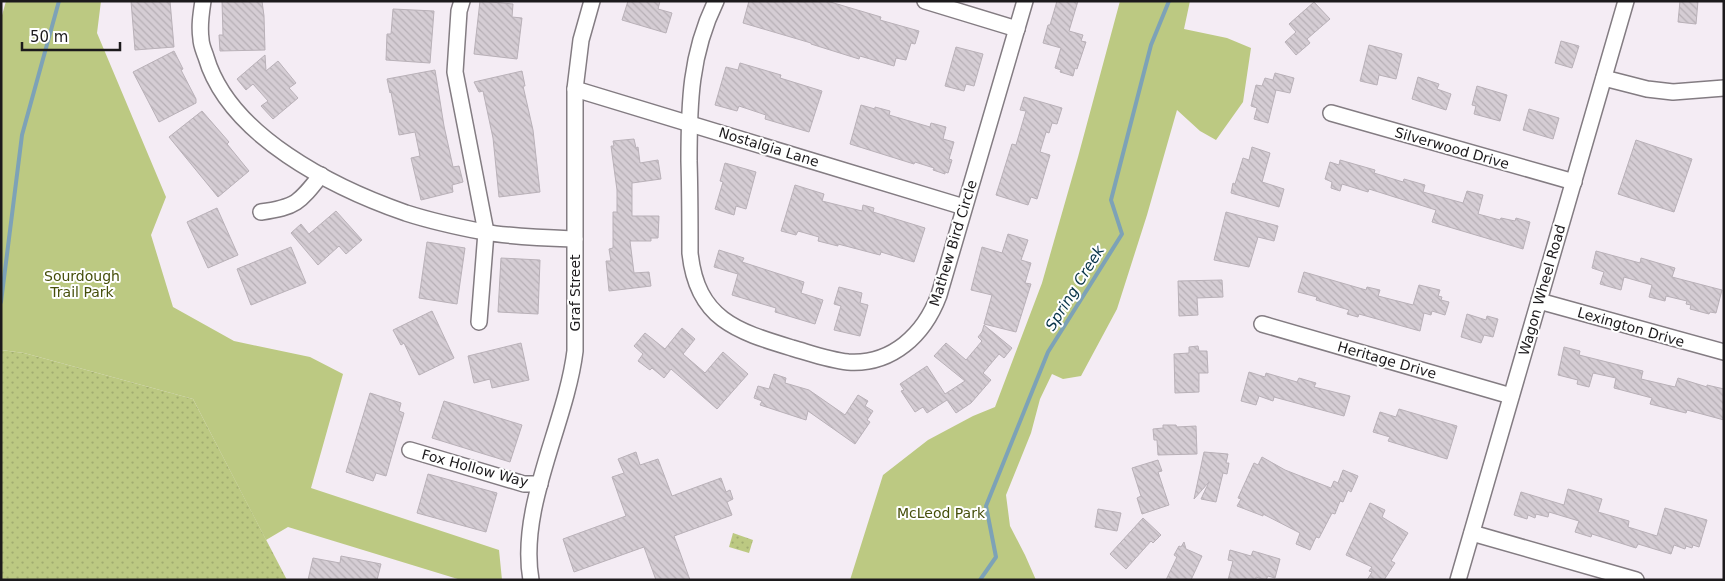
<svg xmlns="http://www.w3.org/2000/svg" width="1725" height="581" font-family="'DejaVu Sans',sans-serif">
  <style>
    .grass { fill: url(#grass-dots) }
    .park { fill: #bcc982 }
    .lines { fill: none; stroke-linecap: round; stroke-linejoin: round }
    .stream { stroke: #7da2b7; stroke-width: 4 }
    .building { fill: url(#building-back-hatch); stroke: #b9b1b8 }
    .minor-casing { stroke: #837c82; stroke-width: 18 }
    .minor { stroke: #fff; stroke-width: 15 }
    .labels { text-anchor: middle; stroke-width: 4; stroke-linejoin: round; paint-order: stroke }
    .street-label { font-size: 14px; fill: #1c1a1c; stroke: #fff }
    .park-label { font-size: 14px; fill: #464f0b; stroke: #fff }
    .water-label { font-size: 15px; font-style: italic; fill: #083448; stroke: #fff }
  </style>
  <defs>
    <pattern id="grass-dots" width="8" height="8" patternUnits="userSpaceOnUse" patternTransform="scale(1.25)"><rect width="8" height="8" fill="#bcc982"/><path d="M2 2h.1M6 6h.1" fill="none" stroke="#a1ac70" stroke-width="1.8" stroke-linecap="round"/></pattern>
    <pattern id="building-back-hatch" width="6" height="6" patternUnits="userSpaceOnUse" patternTransform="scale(1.25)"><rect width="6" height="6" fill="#d5cdd4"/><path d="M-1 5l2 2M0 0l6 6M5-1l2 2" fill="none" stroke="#b6afb5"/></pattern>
  </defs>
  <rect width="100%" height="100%" fill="#f4ecf4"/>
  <g class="grass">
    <path d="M1,350L24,353L193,399L287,580H1Z"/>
    <path d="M733,533L753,540L749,553L729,547Z"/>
  </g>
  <g class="park">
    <path d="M6,1H101L97,33L166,197L151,235L173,307L234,341L310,357L343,374L311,488L499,550L502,580H461L288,527L266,540L193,399L24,353L1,350V19Z"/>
    <path d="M1120,1H1190L1184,29L1227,38L1251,48L1243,102L1216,140L1200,131L1177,110L1147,215L1117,309L1081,376L1063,379L1052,374L1040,399L1031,433L1006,495L1010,526L1025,555L1036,580H850L883,475L928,440L973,416L995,407L1042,283L1078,157Z"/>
  </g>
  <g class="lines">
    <g class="stream">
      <path d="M1,302L22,135L59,1"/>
      <path d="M980,580L996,557L986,506L1048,352L1122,234L1111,200L1151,45L1169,1"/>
    </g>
  </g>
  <g class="building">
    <path d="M131,1H170L174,47L135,50Z"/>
    <path d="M222,1H262L264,16L265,50L220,51L219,35H223Z"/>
    <path d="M480,1L513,4L512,17L522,18L517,59L474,54Z"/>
    <path d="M628,1H660L658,9L672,13L666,33L622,20Z"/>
    <path d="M749,1H827L881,17L880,20L919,31L915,44L911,43L906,60L896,58L894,66L860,56L859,59L811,44V43L743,23Z"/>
    <path d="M1057,1H1078L1069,31L1083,35L1081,41L1086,42L1077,69L1075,68L1073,76L1060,72L1061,70L1055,68L1061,48L1043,43L1048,25H1050Z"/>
    <path d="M1680,1H1698L1696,24L1678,22Z"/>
    <path d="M1314,2L1330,19L1307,39L1310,43L1296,55L1285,42L1296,32L1289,24Z"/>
    <path d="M393,9L434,11L430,63L386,60L387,34H391Z"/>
    <path d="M1561,41L1579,46L1572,68L1555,63Z"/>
    <path d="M1369,45L1402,54L1396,79L1379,75L1377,85L1360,81Z"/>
    <path d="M956,47L983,54L974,86L966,84L964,91L945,86Z"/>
    <path d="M174,51L183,69L181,70L196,99V103L159,122L133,72Z"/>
    <path d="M265,55L266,71L278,61L296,83L289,88L298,98L273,119L261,106L268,101L253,84L246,90L237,79Z"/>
    <path d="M740,63L781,75L780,78L822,91L809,132L765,119L766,115L739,106L737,111L715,105L726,67L738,70Z"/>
    <path d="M435,70L444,126L453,167L459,166L463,182L452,185L453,192L421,200L411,158L420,156L415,132L399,135L391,92L390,93L387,79Z"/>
    <path d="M522,71L525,86H523L533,130L540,192L499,197L493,138L483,91L479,92L474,82Z"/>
    <path d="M1275,73L1294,78L1290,93L1276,90L1268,123L1254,119L1257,108L1251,106L1256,85L1262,86L1265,78L1273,80Z"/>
    <path d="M1418,77L1439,84L1437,89L1451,94L1446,110L1412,99Z"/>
    <path d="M1477,86L1507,95L1500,121L1474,114L1476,106L1472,105Z"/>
    <path d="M1024,97L1062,108L1057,124L1052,123L1049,133L1046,132L1040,152L1050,155L1037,199L1031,197L1028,205L996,195L1012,144L1016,145L1026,111L1020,110Z"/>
    <path d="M861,105L875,109V107L890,111L889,115L930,127L931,123L946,127L943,139L954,142L949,159L952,160L948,173L945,172V174L933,170L934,168L915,162L914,164L850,144Z"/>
    <path d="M1529,109L1559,118L1553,139L1523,130Z"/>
    <path d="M202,111L229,142L227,144L249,171L218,197L169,137Z"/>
    <path d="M634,139L636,148L638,147L640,163L658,160L661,179L632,183V216H659L658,238H651V241H630L634,273L649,272L651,286L609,291L606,261H611L609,249L613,248V212H617V190L611,146H614L613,141Z"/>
    <path d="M1636,140L1692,159L1674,212L1618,194Z"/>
    <path d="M1252,147L1270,153L1262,182L1284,189L1279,207L1231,193L1233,183L1235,184L1243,158L1249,160Z"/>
    <path d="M1340,160L1375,170L1374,173L1403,182L1404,179L1425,185L1423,192L1463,203L1467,191L1483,195L1478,214L1500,220L1501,218L1515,221L1516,218L1530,222L1523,249L1432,222L1436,210L1369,189L1368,192L1342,184L1340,191L1331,188L1332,182L1325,179L1330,162L1339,165Z"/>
    <path d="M725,163L756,172L746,209L736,206L734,215L715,209L723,182L720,181Z"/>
    <path d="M795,185L824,194L822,201L862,211L863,205L874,208L873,212L925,228L914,262L881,252L880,255L838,244V246L818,241L819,237L798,231L796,235L781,231Z"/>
    <path d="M217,208L238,255L208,268L187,222Z"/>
    <path d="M336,211L362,240L346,254L339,246L318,265L291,233L301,224L309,234Z"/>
    <path d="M1226,212L1278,226L1274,241L1258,237L1249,267L1214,260Z"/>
    <path d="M1008,234L1028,240L1021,260L1031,263L1025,283L1031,284L1016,332L984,324L992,295L971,290L982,247L1002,253Z"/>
    <path d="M427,242L465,248L457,304L419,298Z"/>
    <path d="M291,247L306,283L251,305L237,269Z"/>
    <path d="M719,250L744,258L742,262L804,282L801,293L823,300L815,324L775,312L776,308L732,295L738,274L714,267Z"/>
    <path d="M1596,251L1640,263L1641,258L1675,268L1672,277L1722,290L1716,313L1710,312L1709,314L1690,309L1691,305L1686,304L1687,301L1666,296L1665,301L1649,297L1652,285L1624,277L1621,290L1600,284L1604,272L1592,268Z"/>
    <path d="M501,258L540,260L538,314L498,312Z"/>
    <path d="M1304,272L1366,290L1367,287L1380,290L1378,296L1413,305L1419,285L1440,290L1438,296L1442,297L1441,300L1449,302L1445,315L1432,311L1431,315L1424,313L1420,331L1359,314L1358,317L1347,314L1349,310L1316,300L1317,297L1298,292Z"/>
    <path d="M1222,280L1223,297L1197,298L1198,315L1179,316L1178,281Z"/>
    <path d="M839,287L862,293L860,303L868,305L860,336L834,330L841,306L834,304Z"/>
    <path d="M432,311L454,358L419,375L404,343L401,345L393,330Z"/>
    <path d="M1467,314L1486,320L1487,316L1498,319L1493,337L1484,335L1481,343L1461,337Z"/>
    <path d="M984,325L1012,348L1004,358L999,354L983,373L991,380L971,403L956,413L947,400L927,413L923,407L915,412L901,391L904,390L900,384L927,366L945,394L965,381L934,356L946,343L966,360L982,341L978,337L982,332Z"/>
    <path d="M682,328L695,339L683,354L705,373L723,352L748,374L717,409L671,369L664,378L652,368L650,370L638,361L643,354L634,346L645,333L665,349Z"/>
    <path d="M521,343L529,380L492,388L490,379L474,383L468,356Z"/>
    <path d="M1198,346L1199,351H1207L1208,373H1199V392L1175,393L1174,354L1189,353V347Z"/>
    <path d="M1564,347L1580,351L1579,355L1643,371L1641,379L1675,387L1678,378L1707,387V385L1724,389V420L1687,410L1686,413L1650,404L1652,398L1614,388L1616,378L1593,373L1589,387L1577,384L1578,380L1558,375Z"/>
    <path d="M1249,372L1265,377L1266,373L1297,382L1299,378L1316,383L1314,387L1350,396L1344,416L1274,397L1273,401L1259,396L1256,405L1241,401Z"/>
    <path d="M774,374L786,378L785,383L809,390L845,415L858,395L868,401L865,406L873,411L867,420L870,422L855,444L808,411L806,420L760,405L762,401L754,398L758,386L769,389Z"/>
    <path d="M370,393L401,403L399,411L404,413L386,476L376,473L373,481L346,472Z"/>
    <path d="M444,401L522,425L510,462L432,438Z"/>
    <path d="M1399,409L1457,426L1447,459L1388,441L1390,437L1373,432L1380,412L1396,417Z"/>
    <path d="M1163,425H1176L1177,427L1196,426L1197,454L1158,455L1157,440H1154L1153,429L1163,428Z"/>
    <path d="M636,452L640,465L658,459L672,496L721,478L726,492L730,490L733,499L727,502L732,515L674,536L690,580H656L644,547L574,572L563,539L626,516L612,477L624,473L618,459Z"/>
    <path d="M1204,452L1228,454L1226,463H1229L1227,474L1223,473L1216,502L1201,499L1209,482L1194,499Z"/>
    <path d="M1262,457L1285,470L1331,488L1334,481L1338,483L1343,470L1358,476L1351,492L1348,490L1343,502L1340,501L1335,514L1332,513L1319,538L1316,537L1310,550L1296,544L1300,533L1263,514V516L1237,506L1241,499L1238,498L1254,463L1258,465Z"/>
    <path d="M1158,460L1162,471L1158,472L1169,505L1142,514L1137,498L1141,496L1132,468Z"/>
    <path d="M428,474L497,493L486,532L417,513Z"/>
    <path d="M1568,489L1602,499L1598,512L1629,521L1628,527L1657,536L1665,508L1707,520L1699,547L1693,545L1692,548L1686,546L1685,549L1674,545L1671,554L1638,544L1636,548L1592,534L1591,537L1575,532L1579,521L1549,512L1548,517L1536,514L1535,518L1528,515L1527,519L1514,515L1521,492L1564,505Z"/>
    <path d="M1370,503L1385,510L1382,517L1408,533L1391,561L1395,563L1384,580H1367L1372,572L1369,571L1372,567L1346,555Z"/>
    <path d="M1098,509L1121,513L1117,531L1095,527Z"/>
    <path d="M1143,518L1161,535L1153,543L1151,541L1126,569L1110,554Z"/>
    <path d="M1184,542L1186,549L1202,556L1191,580H1166L1177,557L1174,555L1179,546L1181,547Z"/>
    <path d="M1230,550L1251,556L1253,551L1280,559L1275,578L1268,576L1266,580L1256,577V580H1228L1233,561L1228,560Z"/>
    <path d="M341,556L381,564L377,580H308L313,558L340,563Z"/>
  </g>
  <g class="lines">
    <defs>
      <g id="minor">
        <path d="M203,1C201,14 199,26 201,39C201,45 204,51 206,57C229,136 334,188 406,213C431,221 458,227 484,232C512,237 545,238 575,239"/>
        <path d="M462,1L459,11L455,72L486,232L479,322"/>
        <path d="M716,1C690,54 689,104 689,161C690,192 690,222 690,253C697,319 736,331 792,348C810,353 829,360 848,362C892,365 924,335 939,295L1025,1"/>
        <path d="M925,1L1017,29"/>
        <path d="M1604,78L1647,89L1673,92L1724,88"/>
        <path d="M575,89L964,207"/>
        <path d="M1331,113L1574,182"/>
        <path d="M261,212C296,207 299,203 321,175"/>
        <path d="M1539,301L1724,352"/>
        <path d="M1262,324L1511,396"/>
        <path d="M410,450L524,484H540"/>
        <path d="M1472,533L1636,580"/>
        <path d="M531,580C518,507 566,424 575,351V89L581,40L592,1"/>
        <path d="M1458,580L1626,1"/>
      </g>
    </defs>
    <use href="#minor" class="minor-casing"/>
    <use href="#minor" class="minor"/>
  </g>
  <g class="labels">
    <g class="street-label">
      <text transform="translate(769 147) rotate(17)" y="5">Nostalgia Lane</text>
      <text transform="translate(1452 148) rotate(16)" y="5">Silverwood Drive</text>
      <text transform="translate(953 243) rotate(-73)" y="5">Mathew Bird Circle</text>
      <text transform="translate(1542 290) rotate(-74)" y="5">Wagon Wheel Road</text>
      <text transform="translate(575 293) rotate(-90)" y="5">Graf Street</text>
      <text transform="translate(1631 327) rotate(16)" y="5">Lexington Drive</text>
      <text transform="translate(1387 360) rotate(16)" y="5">Heritage Drive</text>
      <text transform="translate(475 468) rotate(15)" y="5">Fox Hollow Way</text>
    </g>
    <g class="park-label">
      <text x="82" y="281">Sourdough<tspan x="82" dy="16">Trail Park</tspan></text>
      <text x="941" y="518">McLeod Park</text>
    </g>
    <g class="water-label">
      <text transform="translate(1075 288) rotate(-58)" y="5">Spring Creek</text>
    </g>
  </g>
  <rect width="1725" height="581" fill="none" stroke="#1c1a1c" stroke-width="5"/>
  <path d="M22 42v8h98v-8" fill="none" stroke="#1c1a1c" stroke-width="2.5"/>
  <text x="30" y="42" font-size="15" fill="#1c1a1c" stroke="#ffffff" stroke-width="4" paint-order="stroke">50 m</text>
</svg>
